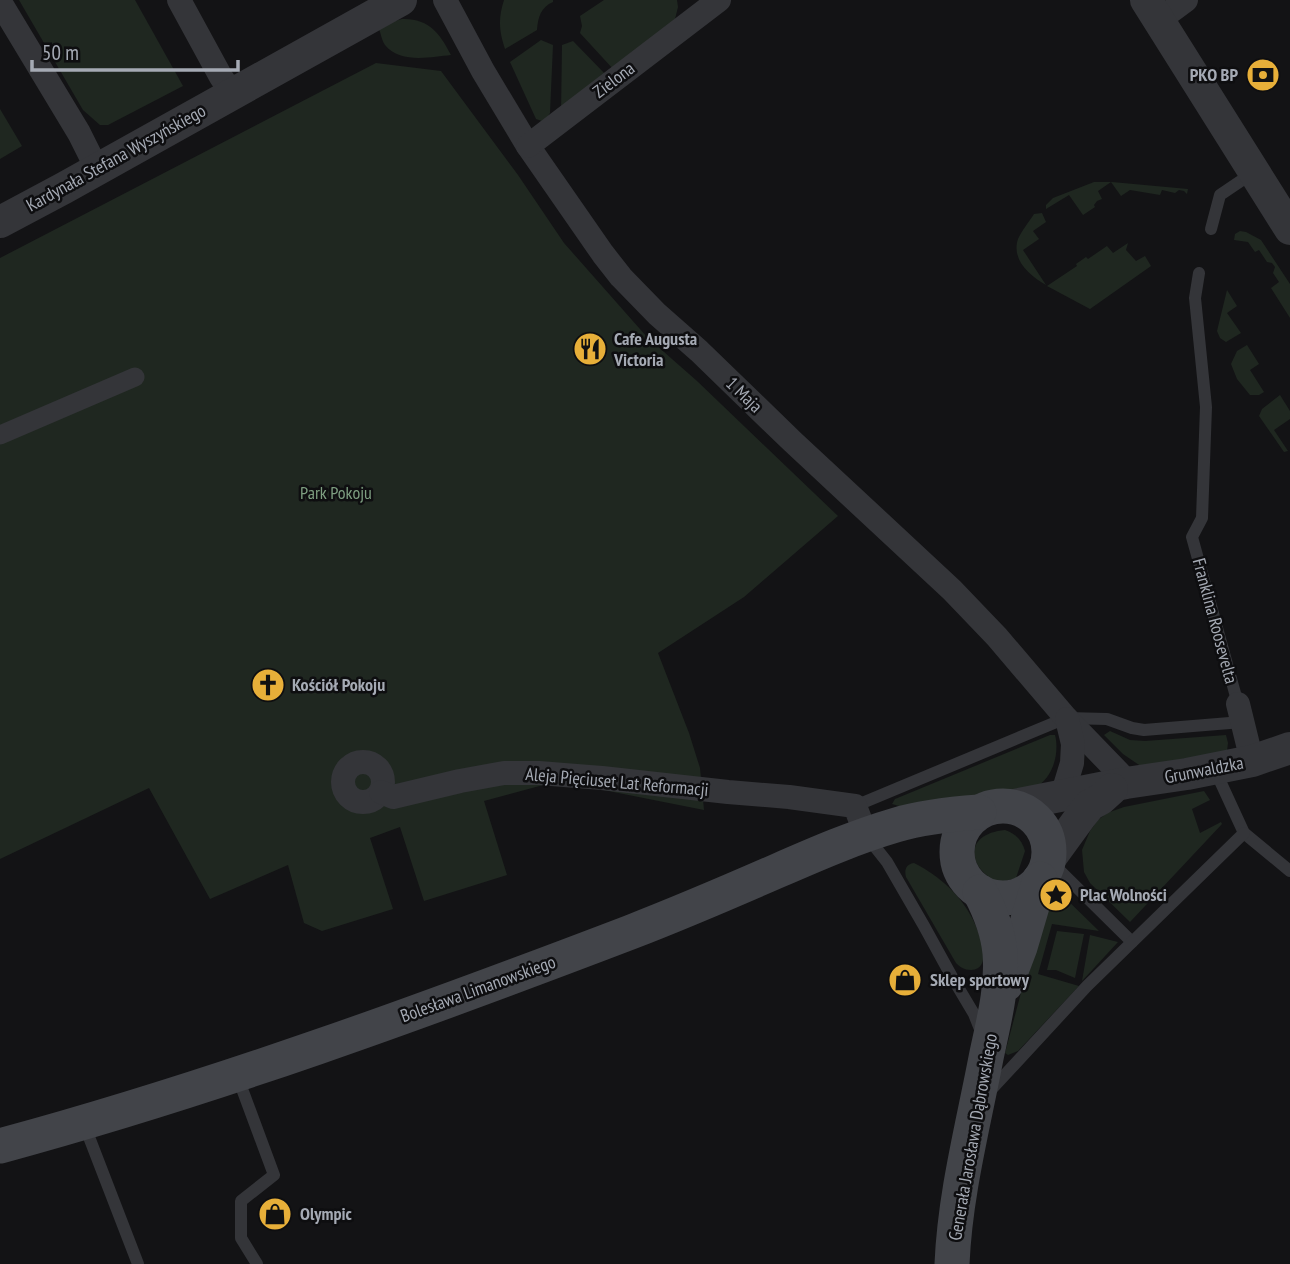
<svg xmlns="http://www.w3.org/2000/svg" width="1290" height="1264" font-family="'PT Sans Narrow',sans-serif">
  <style>
    .green { fill: #1f2720 }
    .lines { fill: none; stroke-linecap: round; stroke-linejoin: round }
    .service { stroke: #343539; stroke-width: 12 }
    .pedestrian { stroke: #343539; stroke-width: 19 }
    .minor { stroke: #343539; stroke-width: 24 }
    .tertiary { stroke: #343539; stroke-width: 32 }
    .secondary { stroke: #424449; stroke-width: 35 }
    .labels { text-anchor: middle; stroke-width: 5; stroke-linejoin: round; paint-order: stroke }
    .poi-label { font-size: 18px; font-weight: bold; fill: #a5aab4; stroke: #0e0e10; text-anchor: start }
    .street-label { font-size: 18px; fill: #a5aab4; stroke: #0e0e10 }
    .park-label { font-size: 18px; fill: #7d9e80; stroke: #0e0e10 }
  </style>
  <rect width="100%" height="100%" fill="#131315"/>
  <g class="green">
    <path d="M19,0H135L183,86L108,125H100L83,110Z"/>
    <path d="M504,0H553V2C541,7 538,17 537,30L505,49C499,30 498,19 504,0Z"/>
    <path d="M604,0H677L678,7L675,19L614,70L580,33L582,26L580,16Z"/>
    <path d="M402,19C428,18 440,33 451,55C431,57 400,64 385,45C382,41 381,34 379,29L392,22Z"/>
    <path d="M541,40L553,45L550,113L547,118L542,121L536,119L510,62Z"/>
    <path d="M573,41L607,76L561,113L562,45Z"/>
    <path d="M376,63L441,71L518,175L564,243L647,337L697,381L838,516L744,597L658,653L689,733L700,768L704,810L558,781L484,801L507,875L424,901L400,827L370,838L393,909L322,931L304,923L288,865L210,899L149,788L0,859V258Z"/>
    <path d="M0,109L22,146L0,159Z"/>
    <path d="M1094,182H1111L1098,191L1102,199L1097,201L1094,205L1095,207L1083,215L1069,195L1046,209V205L1053,198Z"/>
    <path d="M1111,182H1112L1188,189L1187,194L1184,191L1179,190L1175,193L1162,190L1160,195L1130,190L1121,196Z"/>
    <path d="M1042,213L1046,222L1033,231L1039,239L1023,250L1046,285C1030,276 1011,260 1018,239C1022,230 1029,222 1034,214Z"/>
    <path d="M1240,231L1246,232L1261,240L1290,284V318L1271,288L1279,282L1273,273L1275,267L1272,263L1267,262L1259,250L1255,252L1248,242L1234,240L1235,234Z"/>
    <path d="M1128,243L1126,250L1136,261L1145,256L1151,266L1090,309L1047,286L1077,266L1076,264L1086,257L1088,259L1107,246L1113,253Z"/>
    <path d="M1227,290L1237,306L1227,313L1241,333L1226,342L1220,338L1217,331Z"/>
    <path d="M1247,345L1259,364L1250,370L1264,392L1259,395H1250L1237,379L1231,364L1237,351Z"/>
    <path d="M1280,395L1290,411V419L1274,430L1288,451L1284,452L1259,416L1262,409Z"/>
    <path d="M1110,731L1130,740L1145,741L1226,735L1228,743L1227,751L1142,767L1123,754L1104,735Z"/>
    <path d="M1050,735H1055C1060,754 1052,780 1034,788L925,809L906,808L892,804L895,799Z"/>
    <path d="M1204,791L1210,800L1192,809L1200,833L1221,822L1222,824L1130,922L1090,883L1084,872L1082,850L1090,831L1098,820L1107,813L1124,807Z"/>
    <path d="M1005,830C1016,834 1022,840 1025,851L1016,878L998,883C966,866 964,834 1005,830Z"/>
    <path d="M914,863C940,876 963,897 975,924C980,936 993,969 971,970C964,970 960,967 956,963L906,877C904,870 906,864 914,863Z"/>
    <path d="M1061,894L1099,931L1052,924L1038,974L1079,986L1018,1051L1008,1055L1005,1053L1040,921L1050,896Z"/>
    <path d="M1057,931L1084,934L1075,978L1056,970H1047Z"/>
    <path d="M1090,935L1118,942L1082,981Z"/>
  </g>
  <g class="lines">
    <g class="service">
      <path d="M1211,229L1220,195L1254,172"/>
      <path d="M1199,273L1195,298L1206,407L1202,518L1192,537L1238,704"/>
      <path d="M1215,770L1244,833L1290,871"/>
      <path d="M855,806L1066,718L1107,719L1132,728L1144,730L1242,722"/>
      <path d="M868,838L887,862L924,926L952,977L974,1014L982,1034"/>
      <path d="M1049,860L1132,942"/>
      <path d="M238,1078L274,1175L241,1201V1238L257,1264"/>
      <path d="M989,1092L1087,986L1244,833"/>
      <path d="M84,1124L138,1264"/>
    </g>
    <path class="pedestrian" d="M0,435L135,377"/>
    <g class="minor">
      <path d="M179,0L221,77L232,93"/>
      <path d="M445,0L483,71L528,146L603,254L621,277L657,314L699,351L793,442L952,590L997,637L1066,718L1121,775L1116,785"/>
      <path d="M0,2L79,133L97,169"/>
      <path d="M1159,20L1186,0"/>
      <path d="M528,146L719,0"/>
      <path d="M1238,704L1252,761"/>
      <circle cx="363" cy="782" r="20"/>
      <path d="M381,792L393,797L460,781L504,773H539L602,778L728,792L789,797L855,806L866,835"/>
      <path d="M1062,796L1072,763L1073,744L1067,719"/>
    </g>
    <g class="tertiary">
      <path d="M1146,0L1290,229"/>
      <path d="M0,222L64,188L401,0"/>
      <path d="M1009,806L1126,783L1187,774L1252,761L1290,748"/>
      <path d="M1049,860L1081,816L1090,805L1101,799L1112,789"/>
    </g>
    <g class="secondary">
      <circle cx="1003" cy="852" r="46"/>
      <path d="M1006,984L1020,947L1040,879"/>
      <path d="M0,1146C214,1088 424,1011 631,932C680,913 729,892 777,871C816,854 855,837 896,825C922,817 951,814 979,812"/>
      <path d="M952,1264C955,1194 973,1126 986,1058C993,1024 1003,988 1000,953C998,931 990,911 980,892"/>
    </g>
  </g>
  <defs>
    <symbol id="bank-disc" viewBox="-11 -11 22 22"><circle r="9.5" fill="#e7af39" stroke="#0e0e10"/><path d="M-6-4H6V4H-6ZM0-2.3a2.3 2.3 0 1 0 0 4.6a2.3 2.3 0 1 0 0-4.6Z" fill="#111"/></symbol>
    <symbol id="restaurant-disc" viewBox="-11 -11 22 22"><circle r="9.5" fill="#e7af39" stroke="#0e0e10"/><path d="M-5-6h1v4h1v-4h1v4h1v-4h1v5L-1.5 .5V6h-2V.5L-5-1ZM5-6V6H3V1.5H1.5Q1.5-4 5-6Z" fill="#111"/></symbol>
    <symbol id="church-disc" viewBox="-11 -11 22 22"><circle r="9.5" fill="#e7af39" stroke="#0e0e10"/><path d="M-1.2-6h2.4v3.5h3.3v2.4h-3.3V6h-2.4V-.1h-3.3v-2.4h3.3Z" fill="#111"/></symbol>
    <symbol id="sight-disc" viewBox="-11 -11 22 22"><circle r="9.5" fill="#e7af39" stroke="#0e0e10"/><path d="M0-6L1.8-2.2L6-1.7L2.9 1.2L3.7 5.4L0 3.3L-3.7 5.4L-2.9 1.2L-6-1.7L-1.8-2.2Z" fill="#111"/></symbol>
    <symbol id="shop-disc" viewBox="-11 -11 22 22"><circle r="9.5" fill="#e7af39" stroke="#0e0e10"/><path d="M-5-2.5h2.3a2.7 3.5 0 0 1 5.4 0H5L5.5 6h-11ZM-1.5-2.5h3a1.5 2.3 0 0 0-3 0Z" fill="#111"/></symbol>
  </defs>
  <g fill-rule="evenodd">
    <use href="#bank-disc" x="1244" y="56" width="38" height="38"/>
    <use href="#restaurant-disc" x="571" y="330" width="38" height="38"/>
    <use href="#church-disc" x="249" y="666" width="38" height="38"/>
    <use href="#sight-disc" x="1037" y="876" width="38" height="38"/>
    <use href="#shop-disc" x="886" y="961" width="38" height="38"/>
    <use href="#shop-disc" x="256" y="1195" width="38" height="38"/>
  </g>
  <g class="labels">
    <g class="poi-label">
      <text x="1238" y="81" text-anchor="end">PKO BP</text>
      <text x="614" y="345">Cafe Augusta<tspan x="614" dy="21">Victoria</tspan></text>
      <text x="292" y="691">Kościół Pokoju</text>
      <text x="1080" y="901">Plac Wolności</text>
      <text x="930" y="986">Sklep sportowy</text>
      <text x="300" y="1220">Olympic</text>
    </g>
    <g class="street-label">
      <text transform="translate(614 80) rotate(-37)" y="6">Zielona</text>
      <text transform="translate(116 158) rotate(-29)" y="6">Kardynała Stefana Wyszyńskiego</text>
      <text transform="translate(744 395) rotate(44)" y="6">1 Maja</text>
      <text transform="translate(1215 621) rotate(75)" y="6">Franklina Roosevelta</text>
      <text transform="translate(1204 770) rotate(-11)" y="6">Grunwaldzka</text>
      <text transform="translate(617 782) rotate(5)" y="6">Aleja Pięciuset Lat Reformacji</text>
      <text transform="translate(478 989) rotate(-20)" y="6">Bolesława Limanowskiego</text>
      <text transform="translate(973 1137) rotate(-80)" y="6">Generała Jarosława Dąbrowskiego</text>
    </g>
    <g class="park-label">
      <text x="336" y="499">Park Pokoju</text>
    </g>
  </g>
  <path d="M32 60v10h206v-10" fill="none" stroke="#a5aab4" stroke-width="3.5"/>
  <text x="42" y="60" font-size="21" fill="#a5aab4" stroke="#0e0e10" stroke-width="5" paint-order="stroke">50 m</text>
</svg>
